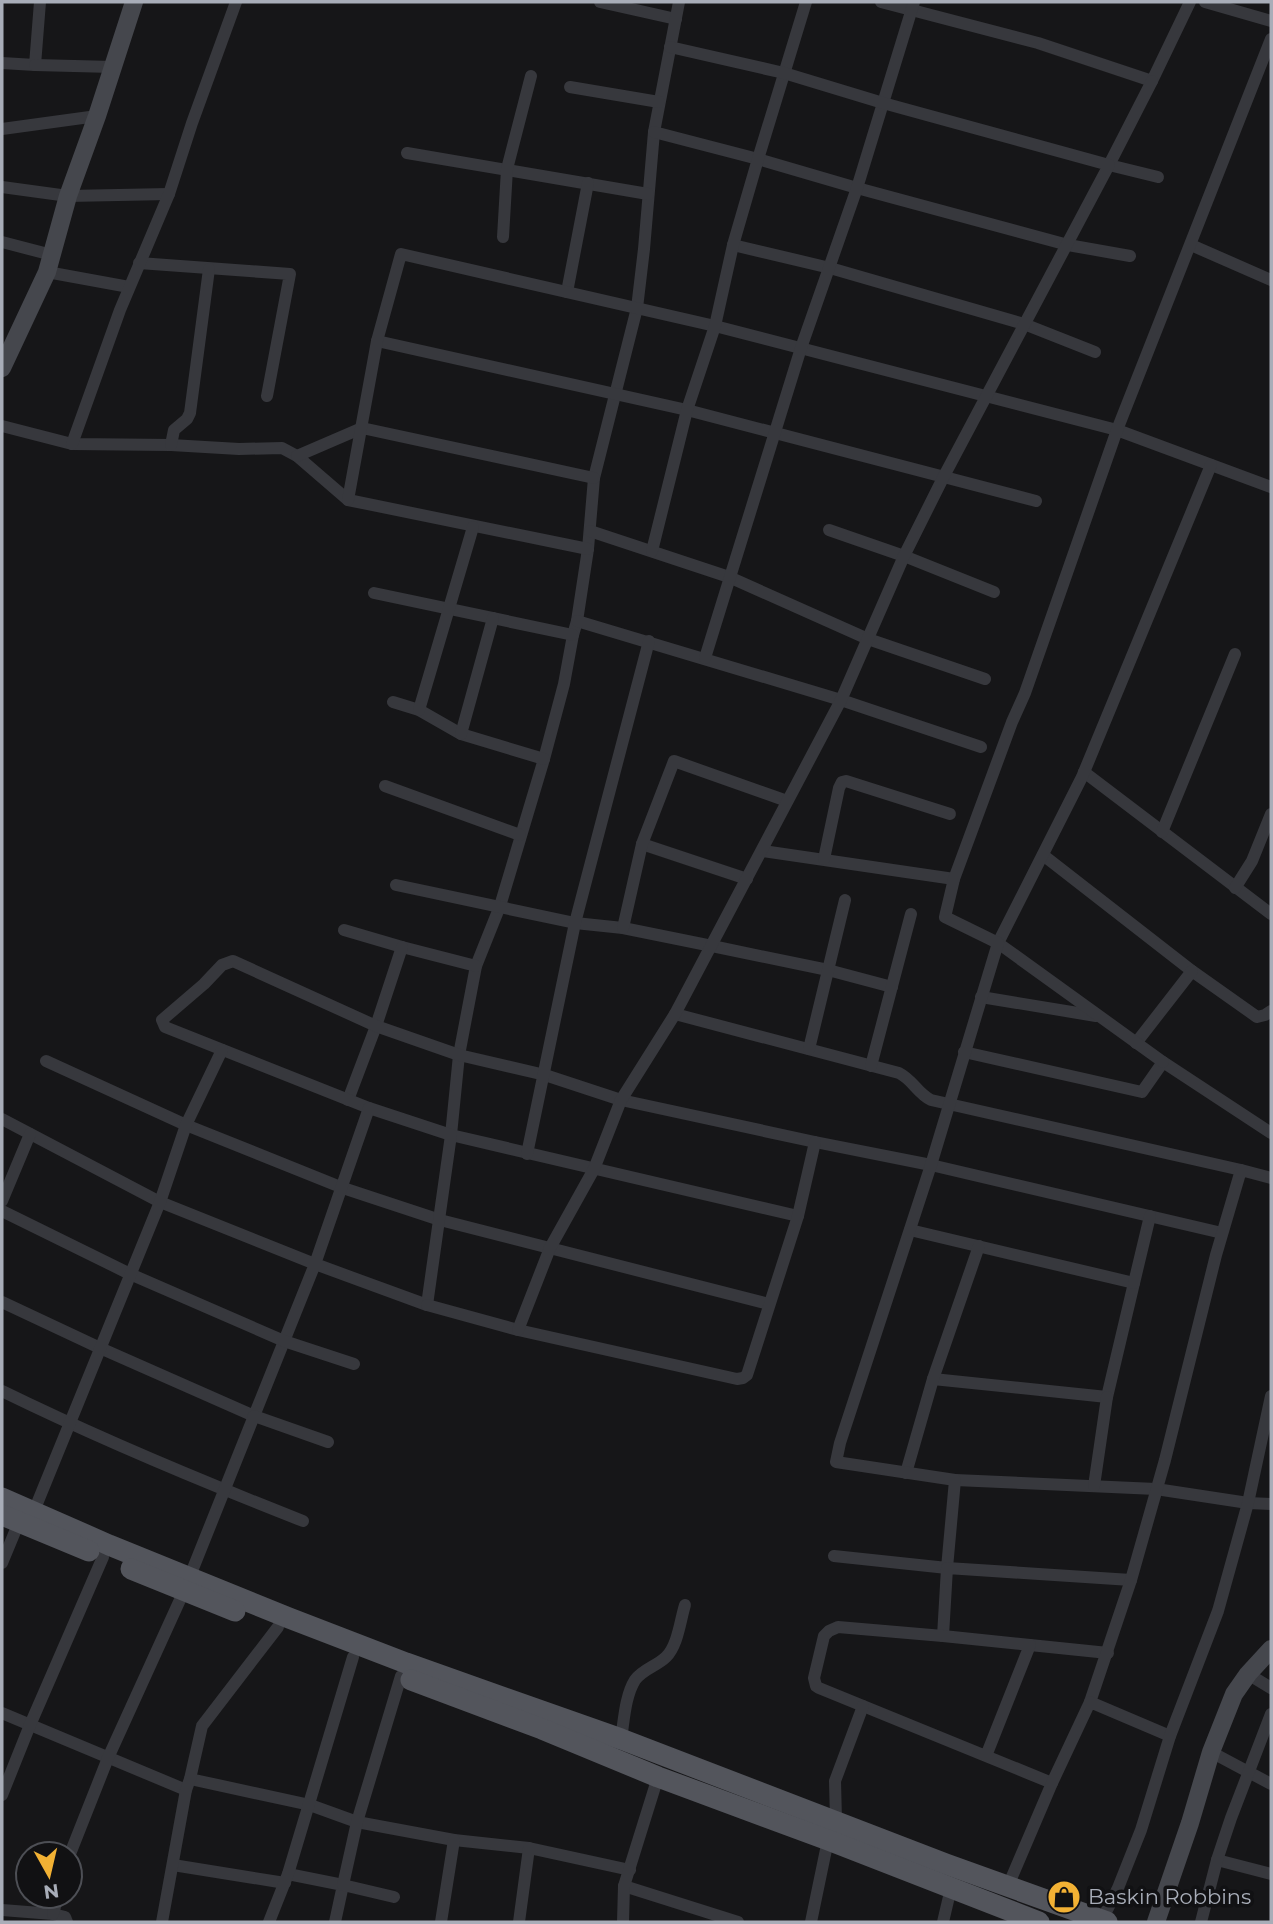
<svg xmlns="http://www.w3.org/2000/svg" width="1273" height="1924" font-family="Montserrat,sans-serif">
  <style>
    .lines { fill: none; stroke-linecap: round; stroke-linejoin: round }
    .street { stroke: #37383d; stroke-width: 12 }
    .secondary { stroke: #45474d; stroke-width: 18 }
    .primary { stroke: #53555c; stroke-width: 21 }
    .labels { text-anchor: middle; stroke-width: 7; stroke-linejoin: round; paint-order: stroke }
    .poi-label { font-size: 21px; fill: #a8adb8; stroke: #111113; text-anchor: start }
  </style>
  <rect width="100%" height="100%" fill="#161618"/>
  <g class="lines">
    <g class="street">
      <path d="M600,2L676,19"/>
      <path d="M679,2L654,132L644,249L637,308L594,478L588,549L577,621L573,635L564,684L544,759L500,906L476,966L459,1055L451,1135L798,1216"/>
      <path d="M881,2L1038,43L1152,81L1190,2"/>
      <path d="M1205,2L1271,21"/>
      <path d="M2,63L35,65L40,2"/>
      <path d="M35,65L113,67"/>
      <path d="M1152,81L1109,165L1158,177"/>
      <path d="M570,87L659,102"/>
      <path d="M2,129L97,116"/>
      <path d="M654,132L758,159L857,188L1068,245L1130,256"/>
      <path d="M407,153L648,194"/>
      <path d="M2,187L68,196L169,194"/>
      <path d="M503,237L507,169L531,76"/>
      <path d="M2,242L52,255"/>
      <path d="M733,245L830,268L1024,324L1095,352"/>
      <path d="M1191,245L1271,280"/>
      <path d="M139,263L290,274L267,396"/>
      <path d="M47,272L129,287"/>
      <path d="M567,292L588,183"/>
      <path d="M377,341L687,410L1036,501"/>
      <path d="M2,426L72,444L171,445L239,449L282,448L297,456L348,500L588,549"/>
      <path d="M72,444L120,310L169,194L192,123L236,2"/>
      <path d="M171,445L174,430L187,419L190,413L209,269"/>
      <path d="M297,456L362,428L594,478"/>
      <path d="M348,500L377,341L401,254L715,326L1117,430L1271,487"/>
      <path d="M829,530L904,556L994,592"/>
      <path d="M590,531L729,577L868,639L985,679"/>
      <path d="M652,551L687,410L715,326L733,245L758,159L806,2"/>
      <path d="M374,593L573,635"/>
      <path d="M577,621L841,700L981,747"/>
      <path d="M705,658L801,348L857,188L914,2"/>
      <path d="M393,702L419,710L461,734L544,759"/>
      <path d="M419,710L473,527"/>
      <path d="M461,734L493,618"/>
      <path d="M1084,772L1271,914"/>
      <path d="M385,786L520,835"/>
      <path d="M1162,832L1235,654"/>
      <path d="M642,844L747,879"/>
      <path d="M763,851L954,879"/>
      <path d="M1043,855L1192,971L1257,1017L1265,1015L1271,1011"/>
      <path d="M824,859L839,788L842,782L846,781L950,814"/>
      <path d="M396,885L575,923L623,928L712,946L828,970L892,987"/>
      <path d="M1235,888L1252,861L1271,814"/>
      <path d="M623,928L642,844L674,761L787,801"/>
      <path d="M344,930L402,947L476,966"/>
      <path d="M981,997L1096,1016"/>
      <path d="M675,1014L899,1073C913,1080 917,1093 931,1100L1241,1170"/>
      <path d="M1136,1043L1192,971"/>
      <path d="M809,1049L845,900"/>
      <path d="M964,1052L1142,1092L1163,1062L1271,1133"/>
      <path d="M46,1061L186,1125L343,1188L440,1220L769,1304"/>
      <path d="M1163,1062L998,943L1082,777L1211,465"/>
      <path d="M871,1066L911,914"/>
      <path d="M348,1100L376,1026L402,947"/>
      <path d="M369,1108L165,1027L162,1020L204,984L222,965L233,961L376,1026L459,1055L545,1075L621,1100L815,1142L931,1165L1222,1233"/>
      <path d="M2,1119L160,1202L315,1264L427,1305L451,1135L369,1108L315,1264L254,1416L100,1348L2,1302"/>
      <path d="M527,1154L575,923L649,641"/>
      <path d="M2,1201L30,1134"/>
      <path d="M2,1211L130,1274L284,1341L354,1364"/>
      <path d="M910,1230L1134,1283L1107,1397L933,1379"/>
      <path d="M1134,1283L1150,1216"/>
      <path d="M427,1305L518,1330L737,1379L743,1378L747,1375L798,1216L815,1142"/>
      <path d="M518,1330L550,1248L594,1169L621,1100L675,1014L841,700L904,556L944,476L1109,165L883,103L784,73L670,47"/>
      <path d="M2,1391C100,1439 201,1481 303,1521"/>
      <path d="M906,1473L933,1379L979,1246"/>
      <path d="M955,1480L1156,1489L1248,1503L1271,1504"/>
      <path d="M1094,1486L1107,1397"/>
      <path d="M34,1511L160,1202L186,1125L222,1050"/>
      <path d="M834,1556L947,1568L955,1480L836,1462L840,1443L931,1165L998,943L945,917L954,879L1012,722L1025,693L1117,430L1271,39"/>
      <path d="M2,1563L19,1522"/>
      <path d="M943,1636L947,1568L1131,1580"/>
      <path d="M1030,1645L1108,1653"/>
      <path d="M1248,1674L1271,1688"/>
      <path d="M1090,1702L1131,1580L1165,1460L1216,1255L1241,1170L1271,1178"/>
      <path d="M2,1713L186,1790"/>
      <path d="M621,1739C624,1721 625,1696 635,1680C643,1669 657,1666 666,1657C678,1645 680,1621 685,1605"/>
      <path d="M1211,1752L1271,1784"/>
      <path d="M986,1756L1030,1645L943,1636L838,1627L829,1631L824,1636L814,1678L816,1686L819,1688L1052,1783"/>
      <path d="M190,1779L310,1805L357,1822L454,1840L529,1848"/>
      <path d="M2,1795L30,1725L103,1557"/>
      <path d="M70,1854L108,1758L184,1591L254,1416L328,1442"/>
      <path d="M1217,1860L1271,1874"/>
      <path d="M173,1865L285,1883"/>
      <path d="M288,1874L343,1885L335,1922"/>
      <path d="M624,1886L738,1922"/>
      <path d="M1008,1886L1052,1783L1090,1702L1170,1736"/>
      <path d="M394,1897L343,1885L357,1822L401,1676"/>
      <path d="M2,1910L53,1914L65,1917L67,1922"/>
      <path d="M53,1914L58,1896"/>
      <path d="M1102,1920L1118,1888L1141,1830L1170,1736L1218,1611L1248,1503L1271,1396"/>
      <path d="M162,1922L186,1790L190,1779L202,1726L278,1627"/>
      <path d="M269,1922L288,1874L353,1657"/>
      <path d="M441,1922L454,1840"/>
      <path d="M519,1922L529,1848L630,1870"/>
      <path d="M623,1922L624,1886L658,1777"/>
      <path d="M811,1922L828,1840L836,1820L835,1781L863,1706"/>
      <path d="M943,1922L951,1888"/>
      <path d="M1201,1922L1217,1860L1231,1818L1271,1714"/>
    </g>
    <g class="secondary">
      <path d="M2,368L47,272L68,196L97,116L134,2"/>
      <path d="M1156,1922L1190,1823L1211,1752L1234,1694L1248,1674L1271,1649"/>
    </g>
    <g class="primary">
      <path d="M2,1498L109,1545L289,1618L406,1663L621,1739L946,1864L1107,1922"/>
      <path d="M2,1515L89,1551"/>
      <path d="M131,1569L235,1611"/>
      <path d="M411,1680L542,1729L658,1777L828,1840L1039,1922"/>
    </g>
  </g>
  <defs>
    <symbol id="shop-disc" viewBox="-11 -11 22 22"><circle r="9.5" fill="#f2b134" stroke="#111113"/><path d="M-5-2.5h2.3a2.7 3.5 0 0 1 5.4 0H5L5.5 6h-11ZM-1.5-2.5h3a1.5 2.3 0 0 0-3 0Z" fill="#111"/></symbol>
  </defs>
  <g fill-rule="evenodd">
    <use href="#shop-disc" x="1045" y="1878" width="38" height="38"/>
  </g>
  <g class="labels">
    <g class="poi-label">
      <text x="1088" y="1904">Baskin Robbins</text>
    </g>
  </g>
  <rect width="1273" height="1924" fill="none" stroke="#a8adb8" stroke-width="7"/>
  <g transform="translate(49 1875) rotate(172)"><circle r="33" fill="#111113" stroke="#4d4f55" stroke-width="2"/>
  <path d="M0-5L12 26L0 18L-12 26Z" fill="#f2b134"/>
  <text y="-10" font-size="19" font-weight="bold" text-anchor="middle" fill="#a8adb8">N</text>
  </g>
</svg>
